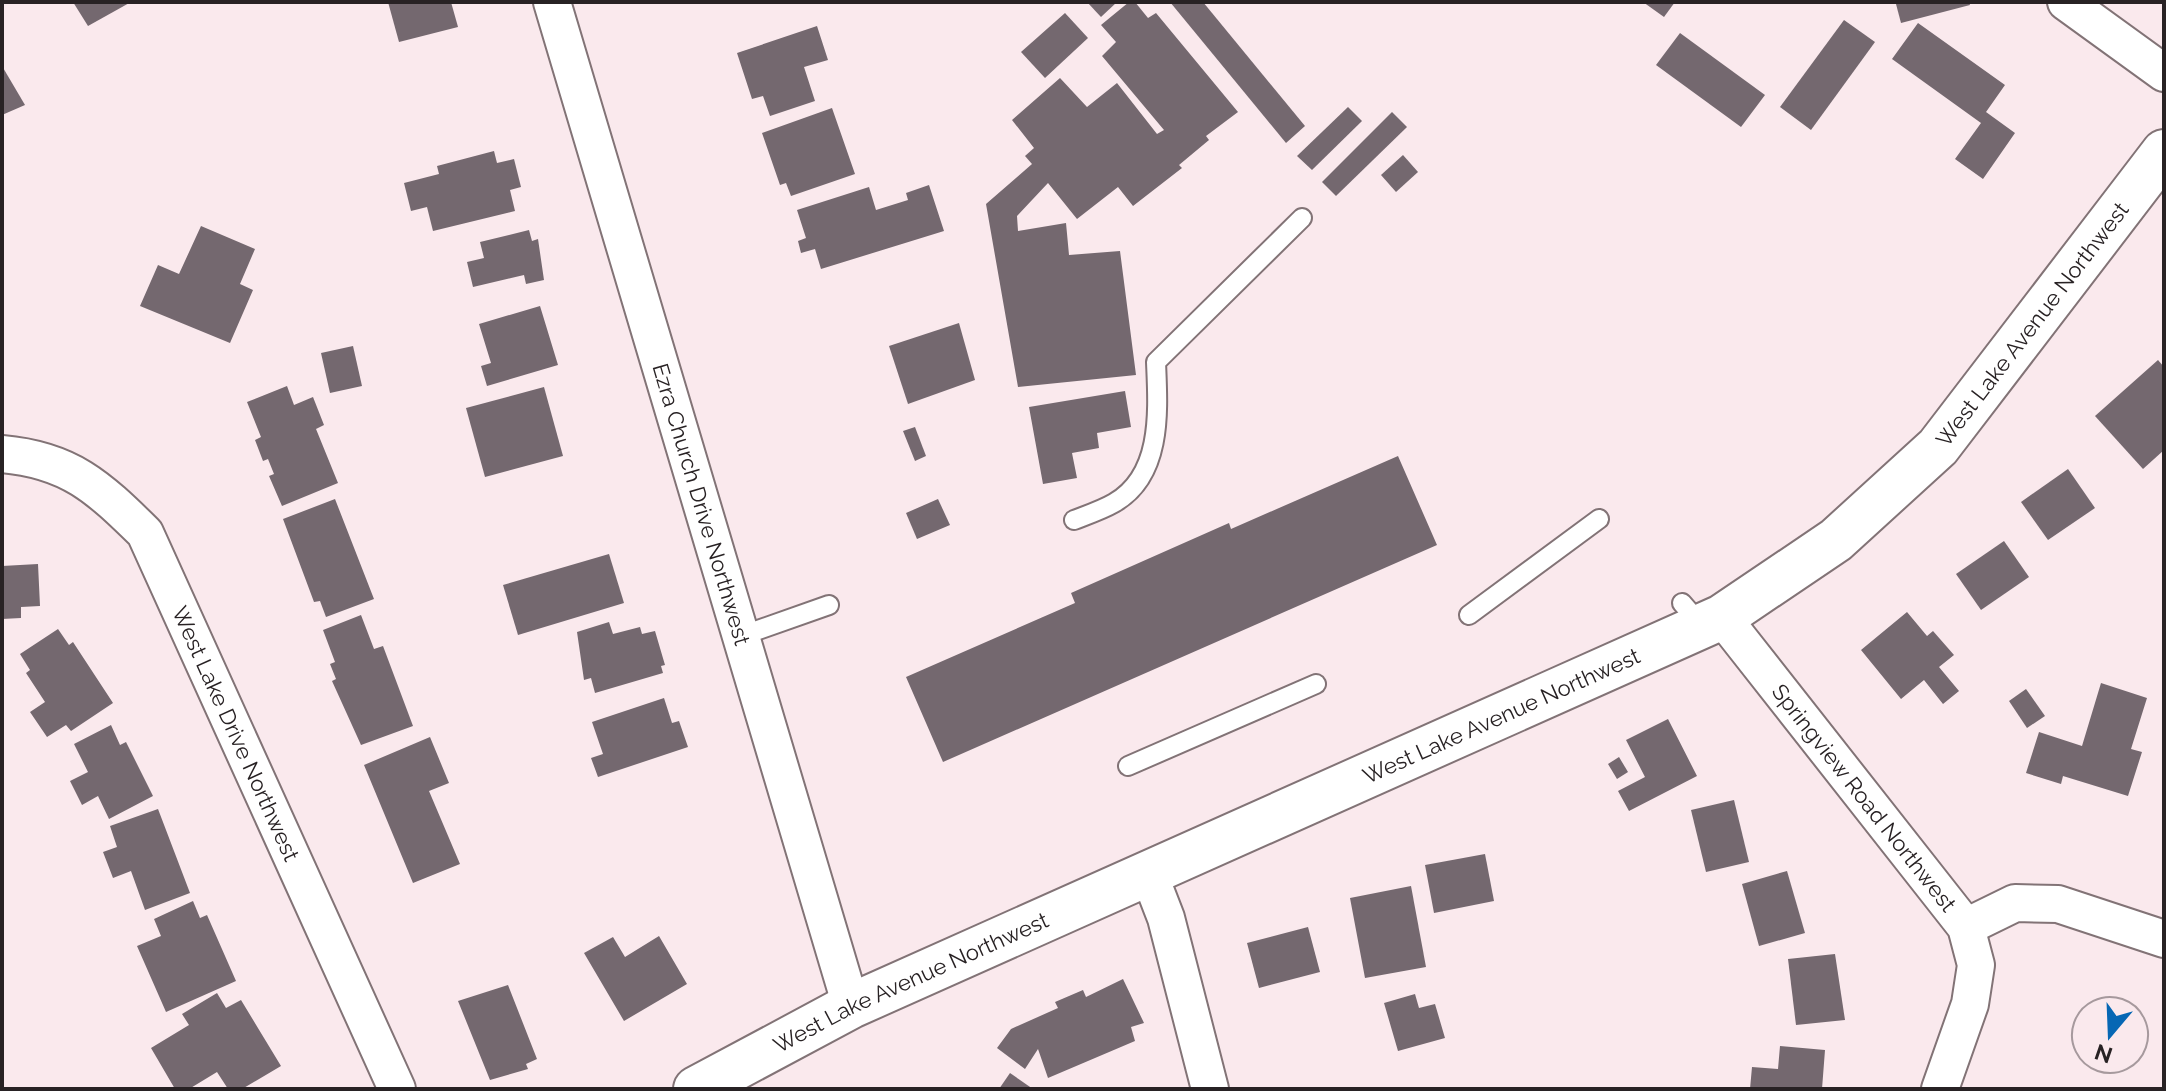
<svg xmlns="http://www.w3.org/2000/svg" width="2166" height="1091" font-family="Raleway,sans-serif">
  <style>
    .building { fill: #74686f }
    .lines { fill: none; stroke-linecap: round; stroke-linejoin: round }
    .lane-casing { stroke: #827376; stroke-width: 22 }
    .street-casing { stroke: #827376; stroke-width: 40 }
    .secondary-casing { stroke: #827376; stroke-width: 48 }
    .lane { stroke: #fff; stroke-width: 18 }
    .street { stroke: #fff; stroke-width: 36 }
    .secondary { stroke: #fff; stroke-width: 44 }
    .labels { text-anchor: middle; stroke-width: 8; stroke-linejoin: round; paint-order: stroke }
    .street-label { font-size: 22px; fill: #282224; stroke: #fae9ed }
  </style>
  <rect width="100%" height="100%" fill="#fae9ed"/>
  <g class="building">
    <path d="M73,2H131L88,26Z"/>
    <path d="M388,2H451L458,27L399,42Z"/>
    <path d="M1087,2H1117L1101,17Z"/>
    <path d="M1129,2H1135L1148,18L1156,13L1238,112L1206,136L1209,140L1179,165L1182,168L1133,206L1118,187L1077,219L1048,183L1017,216L1018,231L1066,223L1069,255L1120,251L1136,375L1018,387L986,204L1032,164L1025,156L1034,148L1012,120L1060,78L1087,107L1117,83L1157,134L1164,130L1102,56L1116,42L1101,25Z"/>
    <path d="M1170,2H1203L1305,126L1286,143Z"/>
    <path d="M1643,2H1675L1664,17Z"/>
    <path d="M1902,2H1969L1970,5L1901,23L1896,4Z"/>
    <path d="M1065,13L1088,38L1045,78L1021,52Z"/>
    <path d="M1844,20L1875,42L1811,130L1780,107Z"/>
    <path d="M1918,23L2005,85L1986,112L2015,133L1983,179L1955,159L1981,123L1892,59Z"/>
    <path d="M817,26L828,60L804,67L815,101L770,116L763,96L752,99L737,53Z"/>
    <path d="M1680,33L1765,95L1741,127L1656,65Z"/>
    <path d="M2,66L25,105L2,115Z"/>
    <path d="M1348,107L1362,121L1312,170L1297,156Z"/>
    <path d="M832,108L855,174L791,196L786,183L780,185L762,133Z"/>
    <path d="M1392,112L1407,127L1336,196L1322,182Z"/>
    <path d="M494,151L497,163L514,159L521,187L510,190L515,211L433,231L427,207L411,211L404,183L439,174L437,166Z"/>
    <path d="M1403,155L1418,172L1396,192L1381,175Z"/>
    <path d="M929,185L944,231L821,269L815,249L801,253L798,241L806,238L797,210L869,187L876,210L908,200L906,193Z"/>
    <path d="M201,226L255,249L240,284L253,290L230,343L140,306L158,265L179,274Z"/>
    <path d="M529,230L532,241L538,239L544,280L526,284L524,275L473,287L467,262L484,258L480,242Z"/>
    <path d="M540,306L558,365L487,386L481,366L491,363L479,324Z"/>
    <path d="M959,323L975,380L908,404L889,346Z"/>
    <path d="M353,346L362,386L330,393L321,353Z"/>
    <path d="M2158,360L2164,367V450L2143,469L2095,416Z"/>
    <path d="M287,386L294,405L313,397L324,425L316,429L338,483L282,506L269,476L274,474L268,459L263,461L255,440L261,437L247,402Z"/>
    <path d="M544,387L563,456L485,477L466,408Z"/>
    <path d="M1125,391L1131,427L1097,433L1099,448L1072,453L1077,478L1043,484L1029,407Z"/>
    <path d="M915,427L926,456L915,461L903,431Z"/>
    <path d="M1398,456L1437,545L943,762L906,677L1075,603L1071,593L1229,523L1231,529Z"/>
    <path d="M2068,469L2095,508L2048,540L2021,502Z"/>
    <path d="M335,499L374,599L326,617L320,601L314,602L283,519Z"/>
    <path d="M938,499L950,525L917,539L906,513Z"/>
    <path d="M2004,541L2029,577L1981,610L1956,574Z"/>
    <path d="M609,554L624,603L518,635L503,585Z"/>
    <path d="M38,564L40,606L21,607V618L2,619V566Z"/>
    <path d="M1907,612L1927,636L1933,631L1954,655L1939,667L1959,691L1943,704L1924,680L1901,699L1861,650Z"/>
    <path d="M361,615L374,649L383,646L413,726L361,745L332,681L336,679L330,664L335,662L323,630Z"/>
    <path d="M609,622L613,634L640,627L642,634L655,631L665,665L661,666L663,673L595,693L591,678L584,680L577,632Z"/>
    <path d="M58,629L69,645L73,642L113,703L71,731L66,725L47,737L30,712L45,702L26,673L30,670L20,654Z"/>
    <path d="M2101,683L2147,698L2131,749L2142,752L2128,796L2063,776L2061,784L2026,773L2039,732L2082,746Z"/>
    <path d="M2026,689L2045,716L2027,728L2009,701Z"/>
    <path d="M664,698L672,723L679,721L688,747L598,777L591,758L603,754L592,722Z"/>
    <path d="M1668,719L1697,776L1629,811L1618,791L1645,777L1626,740Z"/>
    <path d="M111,725L120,745L126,742L153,796L109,819L98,796L82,805L70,781L88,772L74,744Z"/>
    <path d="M430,737L449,783L429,791L460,864L413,883L364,765Z"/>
    <path d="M1619,757L1628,772L1617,779L1608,764Z"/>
    <path d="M1734,800L1749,862L1706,872L1691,810Z"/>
    <path d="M158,809L190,893L145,910L131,871L113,878L103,852L117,847L110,826Z"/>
    <path d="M1485,854L1494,901L1434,913L1425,865Z"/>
    <path d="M1787,871L1805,933L1759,946L1742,884Z"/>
    <path d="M1411,886L1426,967L1365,978L1350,898Z"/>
    <path d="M193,901L200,918L207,915L236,981L166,1012L137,946L161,936L154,919Z"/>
    <path d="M1308,927L1320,972L1259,988L1247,943Z"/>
    <path d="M659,936L687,984L624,1021L584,953L613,937L625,957Z"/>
    <path d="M1835,954L1845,1020L1796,1025L1788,959Z"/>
    <path d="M1123,979L1144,1023L1131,1027L1135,1041L1048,1078L1038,1049L1025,1069L997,1048L1011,1029L1058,1008L1055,1002L1083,990L1086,997Z"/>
    <path d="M508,985L537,1059L526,1064L528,1069L490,1080L458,1001Z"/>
    <path d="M217,993L226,1008L241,1000L281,1066L242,1089H228L217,1072L189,1089H175L151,1048L189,1025L182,1014Z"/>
    <path d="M1415,994L1419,1008L1435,1004L1445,1038L1398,1051L1384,1003Z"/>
    <path d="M1780,1046L1825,1050L1822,1089H1750L1752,1067L1778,1069Z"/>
    <path d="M1010,1073L1033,1089H999Z"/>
  </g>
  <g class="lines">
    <defs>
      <g id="lane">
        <path d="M1074,520C1087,515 1102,510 1114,503C1163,475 1158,410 1156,362L1302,218"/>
        <path d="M1682,603L1702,626"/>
        <path d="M1469,615L1599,519"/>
        <path d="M741,636L829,605"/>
        <path d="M1128,766L1316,684"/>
      </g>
      <g id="street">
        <path id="s1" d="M552,2L851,1006"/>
        <path d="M2066,2L2164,73"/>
        <path id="s2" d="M2,454C70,460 98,487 145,533L397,1089"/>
        <path id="s3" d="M1722,617L1966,927L1976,965L1970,1004L1940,1089"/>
        <path d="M1149,874L1166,918L1210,1089"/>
        <path d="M1966,927L2015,903L2058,904L2164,939"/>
      </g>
      <g id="secondary">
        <path id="s4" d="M696,1089L851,1006L1722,617L1836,540L1938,447L2164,152"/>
      </g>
    </defs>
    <use href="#lane" class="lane-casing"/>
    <use href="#street" class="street-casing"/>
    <use href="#secondary" class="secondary-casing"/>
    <use href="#lane" class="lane"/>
    <use href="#street" class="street"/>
    <use href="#secondary" class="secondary"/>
  </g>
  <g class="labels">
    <g class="street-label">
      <text dy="8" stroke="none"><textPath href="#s4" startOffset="1560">West Lake Avenue Northwest</textPath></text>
      <text dy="8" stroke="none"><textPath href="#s1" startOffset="524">Ezra Church Drive Northwest</textPath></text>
      <text dy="8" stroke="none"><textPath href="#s4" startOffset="888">West Lake Avenue Northwest</textPath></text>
      <text dy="8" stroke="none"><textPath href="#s2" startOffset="388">West Lake Drive Northwest</textPath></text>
      <text dy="8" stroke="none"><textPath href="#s3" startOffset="230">Springview Road Northwest</textPath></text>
      <text dy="8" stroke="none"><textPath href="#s4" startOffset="240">West Lake Avenue Northwest</textPath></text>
    </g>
  </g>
  <rect width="2166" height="1091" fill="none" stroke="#282224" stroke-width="8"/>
  <g transform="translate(2110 1035) rotate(199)"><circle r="38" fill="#fae9ed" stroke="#a6999d" stroke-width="2"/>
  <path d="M0-6L14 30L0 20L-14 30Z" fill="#0667b4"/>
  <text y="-12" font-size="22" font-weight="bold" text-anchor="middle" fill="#282224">N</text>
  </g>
</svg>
